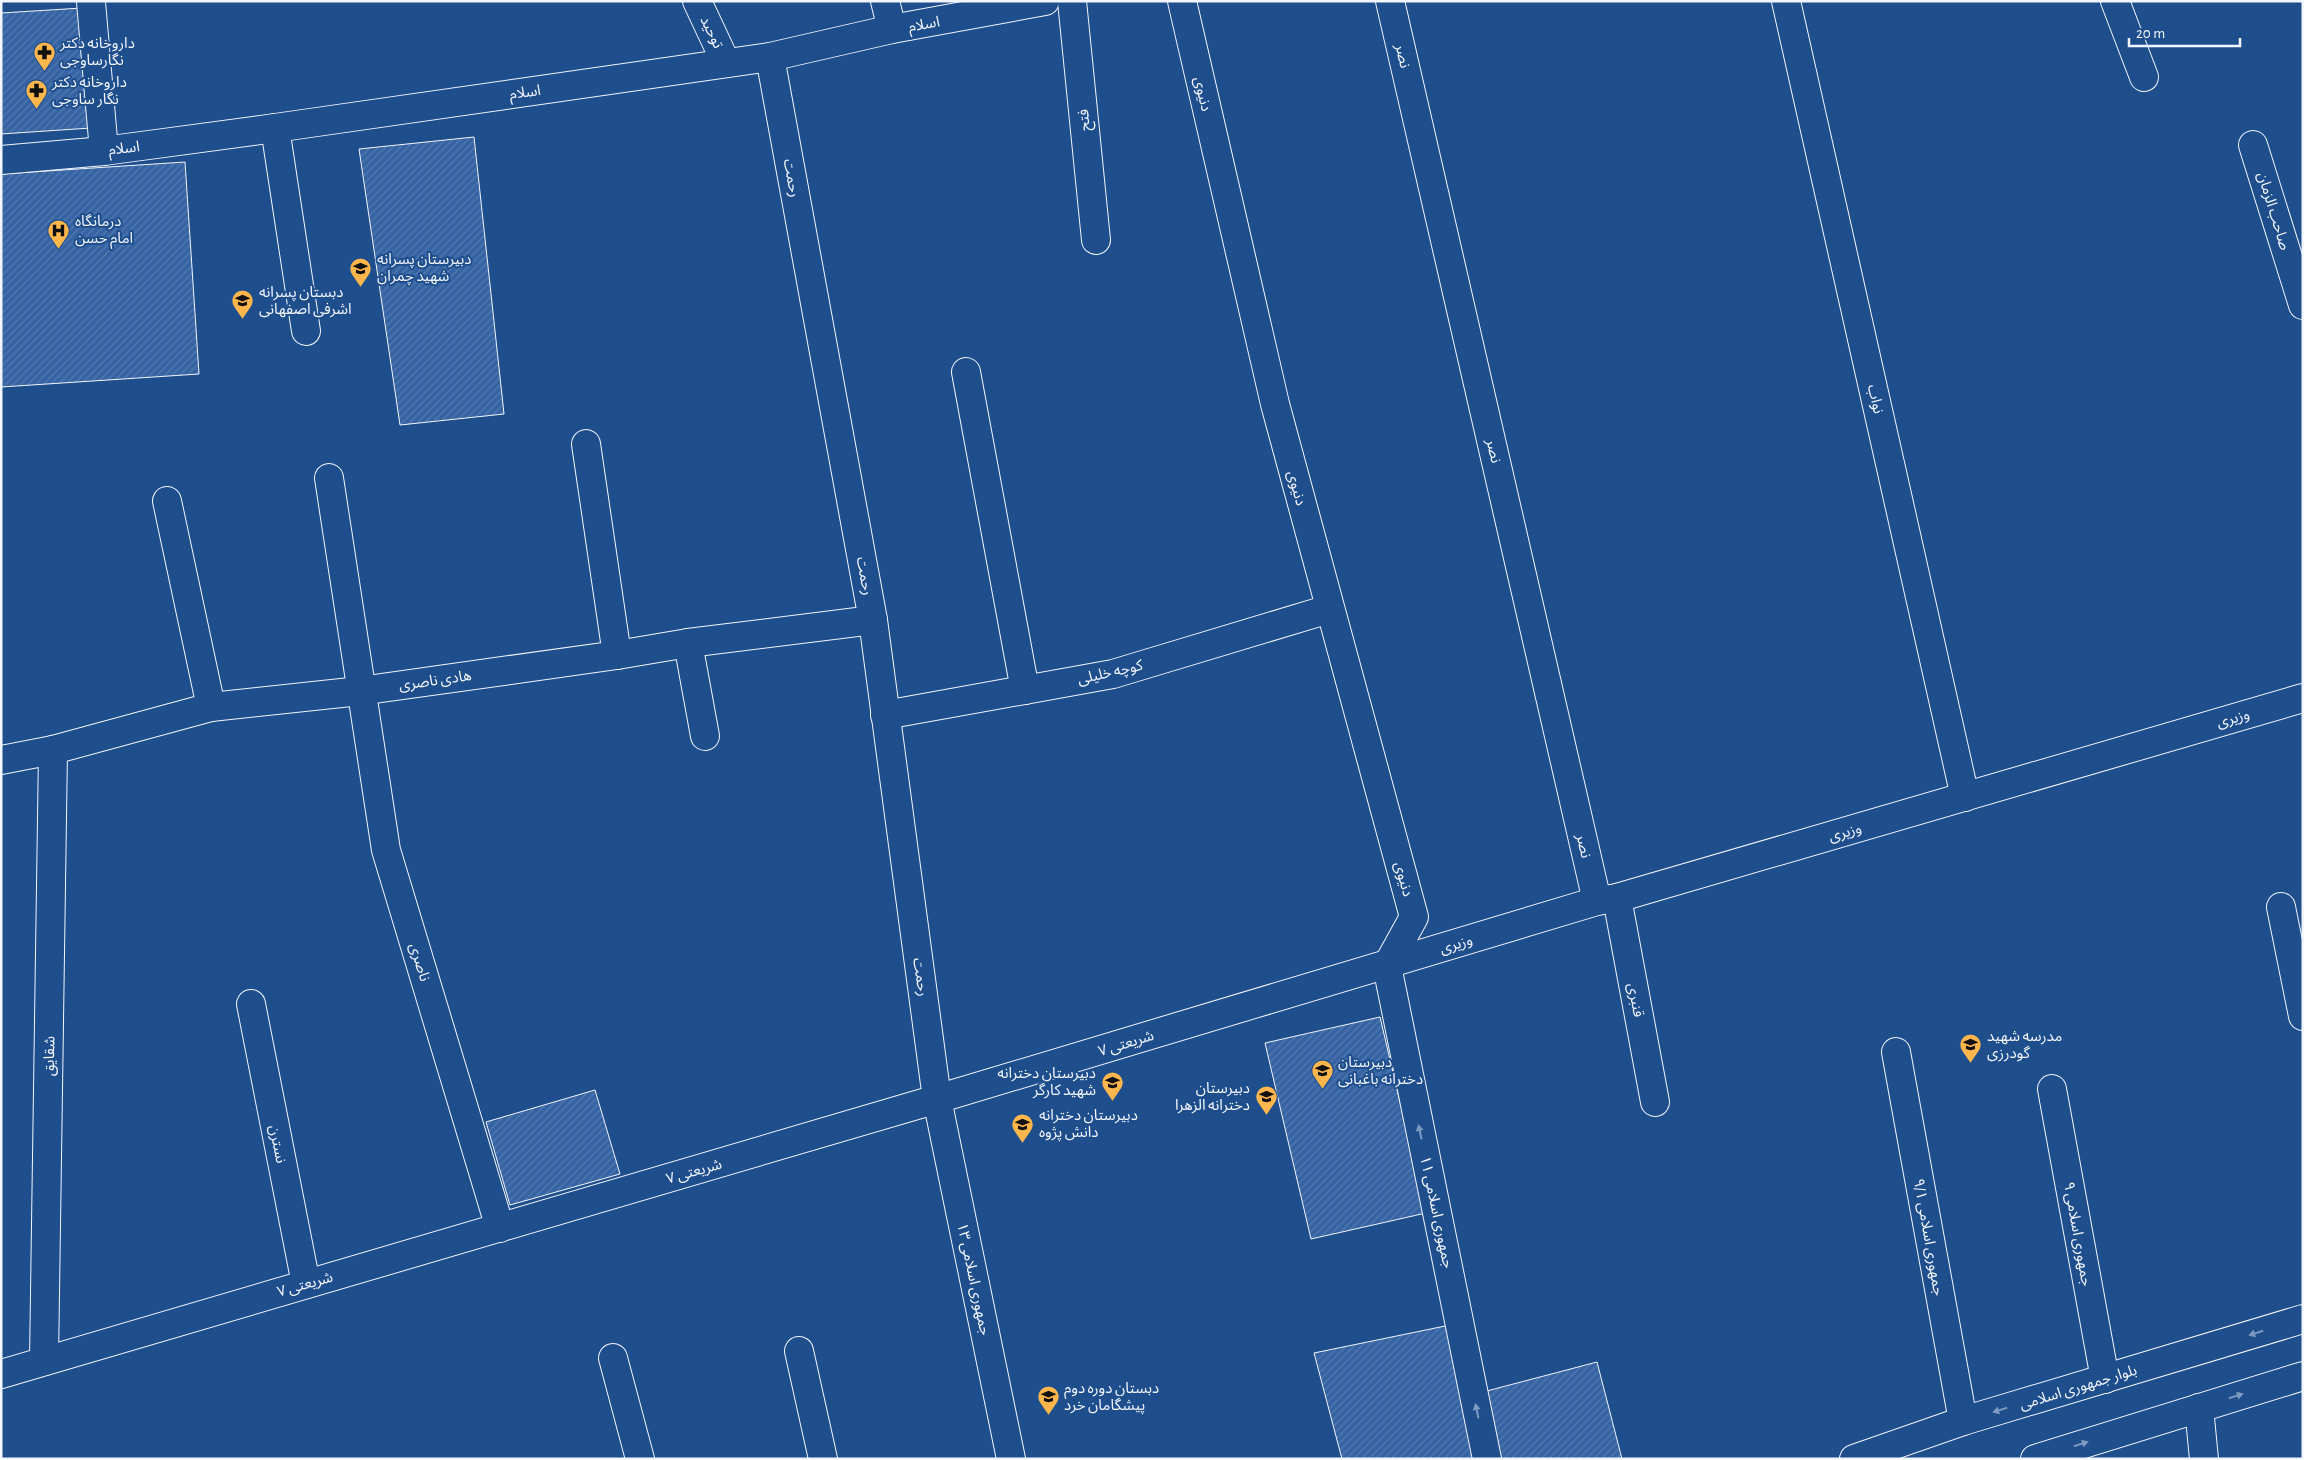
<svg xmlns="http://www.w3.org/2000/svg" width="2304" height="1460" font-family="'Alegreya Sans','Noto Sans Arabic',sans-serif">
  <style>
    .building { fill: url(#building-hatch); stroke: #f2f6ff }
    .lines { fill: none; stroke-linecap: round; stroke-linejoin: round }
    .minor-casing { stroke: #f2f6ff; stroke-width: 30 }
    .tertiary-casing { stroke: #f2f6ff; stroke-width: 30 }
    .secondary-casing { stroke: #f2f6ff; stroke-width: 30 }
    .minor { stroke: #1f4e8c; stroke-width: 28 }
    .tertiary { stroke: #1f4e8c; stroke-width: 28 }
    .secondary { stroke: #1f4e8c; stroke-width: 28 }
    .oneway { fill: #7e9ac0 }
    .labels { text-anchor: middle; stroke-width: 4; stroke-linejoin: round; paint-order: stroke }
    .street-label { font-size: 15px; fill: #f2f6ff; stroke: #1f4e8c }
    .poi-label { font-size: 15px; fill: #f2f6ff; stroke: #1f4e8c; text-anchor: start }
  </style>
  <defs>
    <pattern id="building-hatch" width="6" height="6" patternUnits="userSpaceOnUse" patternTransform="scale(1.25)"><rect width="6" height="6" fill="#3563a3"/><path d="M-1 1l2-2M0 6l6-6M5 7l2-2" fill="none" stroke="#537ab1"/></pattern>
  </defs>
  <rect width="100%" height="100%" fill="#1f4e8c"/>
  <g class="building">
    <path d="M82,8L91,128L1,134V13Z"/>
    <path d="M474,137L504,414L400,425L359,149Z"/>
    <path d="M185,162L199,374L1,387V174Z"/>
    <path d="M1380,1017L1426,1213L1311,1239L1265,1043Z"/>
    <path d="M595,1090L620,1174L510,1205L486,1122Z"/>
    <path d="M1450,1325L1478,1459H1342L1314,1353Z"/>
    <path d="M1597,1362L1622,1459H1501L1483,1392Z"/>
  </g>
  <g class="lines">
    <defs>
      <g id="minor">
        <path d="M697,1L726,63"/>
        <path d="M885,1L892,29"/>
        <path d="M1072,1L1096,240"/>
        <path d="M1182,1L1275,404L1414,917L1387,966"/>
        <path d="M1390,1L1597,901"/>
        <path d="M1786,1L1965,797"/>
        <path d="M2115,1L2144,77"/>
        <path d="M91,2L104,151"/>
        <path d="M770,57L873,620L937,1099L1011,1459"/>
        <path d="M275,128L306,331"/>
        <path d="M2253,145L2303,305"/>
        <path d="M966,372L1025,690"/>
        <path d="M586,444L617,655"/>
        <path d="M329,478L386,850L500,1228"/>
        <path d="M167,501L211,707"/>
        <path d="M688,643L705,736"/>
        <path d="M885,715L1113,674L1329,609"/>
        <path d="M1,760L53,750L211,707L360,691L617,655L688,643L873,620"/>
        <path d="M1617,898L1655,1102"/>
        <path d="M2281,907L2303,1016"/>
        <path d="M1387,966L1487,1459"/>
        <path d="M251,1004L306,1284"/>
        <path d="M1896,1052L1963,1421"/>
        <path d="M2052,1089L2105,1379"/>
        <path d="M799,1351L823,1459"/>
        <path d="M613,1358L640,1459"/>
        <path d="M44,1361L53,750"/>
        <path d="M1,1374L937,1099L1597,901L1617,898L2303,698"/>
        <path d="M2199,1408L2204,1459"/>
      </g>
      <path id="tertiary" d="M1,160L104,151L275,128L770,57L892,29L1045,1"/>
      <g id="secondary">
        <path d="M1854,1459L1963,1421L2303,1319"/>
        <path d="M2035,1459L2303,1376"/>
      </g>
    </defs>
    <use href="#minor" class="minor-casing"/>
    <use href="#tertiary" class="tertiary-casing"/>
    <use href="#secondary" class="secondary-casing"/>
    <use href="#minor" class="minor"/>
    <use href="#tertiary" class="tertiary"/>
    <use href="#secondary" class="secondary"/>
  </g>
  <defs><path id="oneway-solid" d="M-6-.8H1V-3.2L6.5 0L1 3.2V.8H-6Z" transform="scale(1.25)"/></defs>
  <g class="oneway">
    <use href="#oneway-solid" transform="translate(1420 1132) rotate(-102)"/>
    <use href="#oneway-solid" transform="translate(2256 1333) rotate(163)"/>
    <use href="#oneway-solid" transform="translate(2236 1396) rotate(-17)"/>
    <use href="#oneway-solid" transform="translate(2000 1410) rotate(163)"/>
    <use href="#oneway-solid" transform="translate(1477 1411) rotate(-102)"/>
    <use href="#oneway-solid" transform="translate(2081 1444) rotate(-17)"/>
  </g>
  <defs>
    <symbol id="pharmacy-pin" viewBox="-11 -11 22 30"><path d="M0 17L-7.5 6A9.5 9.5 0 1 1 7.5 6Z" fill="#ffb74d" stroke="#1f4e8c"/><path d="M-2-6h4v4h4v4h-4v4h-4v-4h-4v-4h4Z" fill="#111"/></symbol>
    <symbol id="hospital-pin" viewBox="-11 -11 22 30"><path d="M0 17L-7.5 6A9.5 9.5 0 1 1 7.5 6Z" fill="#ffb74d" stroke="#1f4e8c"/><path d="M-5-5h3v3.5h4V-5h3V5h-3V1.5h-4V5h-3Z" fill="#111"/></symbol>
    <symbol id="school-pin" viewBox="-11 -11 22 30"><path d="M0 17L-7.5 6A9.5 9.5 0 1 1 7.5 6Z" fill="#ffb74d" stroke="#1f4e8c"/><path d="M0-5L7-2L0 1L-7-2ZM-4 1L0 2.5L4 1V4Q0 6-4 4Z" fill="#111"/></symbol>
  </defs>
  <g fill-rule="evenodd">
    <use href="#pharmacy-pin" x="32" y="40" width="25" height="34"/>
    <use href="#pharmacy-pin" x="24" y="78" width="25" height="34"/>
    <use href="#hospital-pin" x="46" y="218" width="25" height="34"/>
    <use href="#school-pin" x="348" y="256" width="25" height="34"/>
    <use href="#school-pin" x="230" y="288" width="25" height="34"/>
    <use href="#school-pin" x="1958" y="1032" width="25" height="34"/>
    <use href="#school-pin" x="1310" y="1058" width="25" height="34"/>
    <use href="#school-pin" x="1100" y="1070" width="25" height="34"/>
    <use href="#school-pin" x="1254" y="1084" width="25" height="34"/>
    <use href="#school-pin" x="1010" y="1112" width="25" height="34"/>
    <use href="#school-pin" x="1036" y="1384" width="25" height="34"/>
  </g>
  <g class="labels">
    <g class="street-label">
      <text transform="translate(924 24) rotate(-10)" y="5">اسلام</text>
      <text transform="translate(712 32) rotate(64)" y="5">توحید</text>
      <text transform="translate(1403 56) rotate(77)" y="5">نصر</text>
      <text transform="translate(525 92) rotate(-8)" y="5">اسلام</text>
      <text transform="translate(1203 94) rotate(77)" y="5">دنیوی</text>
      <text transform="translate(1084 120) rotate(-96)" y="5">فتح</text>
      <text transform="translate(124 148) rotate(-7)" y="5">اسلام</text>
      <text transform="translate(792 178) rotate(80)" y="5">رحمت</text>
      <text transform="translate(2274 211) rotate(73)" y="5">صاحب الزمان</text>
      <text transform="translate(1876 399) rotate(77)" y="5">نواب</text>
      <text transform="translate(1494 451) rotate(77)" y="5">نصر</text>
      <text transform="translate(1297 488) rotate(75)" y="5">دنیوی</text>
      <text transform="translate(865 576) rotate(80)" y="5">رحمت</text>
      <text transform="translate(1110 672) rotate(-13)" y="5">کوچه خلیلی</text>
      <text transform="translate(435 680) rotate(-8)" y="5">هادی ناصری</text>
      <text transform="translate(2233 718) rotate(-16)" y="5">وزیری</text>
      <text transform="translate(1845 832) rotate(-16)" y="5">وزیری</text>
      <text transform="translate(1584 846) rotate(77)" y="5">نصر</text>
      <text transform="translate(1404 879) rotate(75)" y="5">دنیوی</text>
      <text transform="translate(1456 944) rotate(-17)" y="5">وزیری</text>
      <text transform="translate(420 962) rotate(73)" y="5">ناصری</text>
      <text transform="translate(921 977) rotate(82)" y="5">رحمت</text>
      <text transform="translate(1636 1000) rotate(79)" y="5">قنبری</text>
      <text transform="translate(1126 1043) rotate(-17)" y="5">شریعتی ۷</text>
      <text transform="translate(49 1056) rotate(-89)" y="5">شقایق</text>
      <text transform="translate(278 1144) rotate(79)" y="5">نسترن</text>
      <text transform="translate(694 1171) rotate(-16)" y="5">شریعتی ۷</text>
      <text transform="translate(1437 1212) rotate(78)" y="5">جمهوری اسلامی ۱۱</text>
      <text transform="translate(2078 1234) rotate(80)" y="5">جمهوری اسلامی ۹</text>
      <text transform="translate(1929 1237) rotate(80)" y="5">جمهوری اسلامی ۹/۱</text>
      <text transform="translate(974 1279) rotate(78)" y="5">جمهوری اسلامی ۱۳</text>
      <text transform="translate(305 1284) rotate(-16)" y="5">شریعتی ۷</text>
      <text transform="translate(2078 1387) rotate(-17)" y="5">بلوار جمهوری اسلامی</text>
    </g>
    <g class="poi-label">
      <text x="60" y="48">داروخانه دکتر<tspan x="60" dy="17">نگارساوجی</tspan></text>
      <text x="52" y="87">داروخانه دکتر<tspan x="52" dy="17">نگار ساوجی</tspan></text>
      <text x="75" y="226">درمانگاه<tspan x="75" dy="17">امام حسن</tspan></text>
      <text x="377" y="264">دبیرستان پسرانه<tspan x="377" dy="17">شهید چمران</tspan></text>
      <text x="259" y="297">دبستان پسرانه<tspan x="259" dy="17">اشرفی اصفهانی</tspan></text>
      <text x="1987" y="1041">مدرسه شهید<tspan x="1987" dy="17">گودرزی</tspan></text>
      <text x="1338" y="1067">دبیرستان<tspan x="1338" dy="17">دخترانه باغبانی</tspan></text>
      <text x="1096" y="1078" text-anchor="end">دبیرستان دخترانه<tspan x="1096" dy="17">شهید کارگر</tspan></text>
      <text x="1250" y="1093" text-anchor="end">دبیرستان<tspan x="1250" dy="17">دخترانه الزهرا</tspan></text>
      <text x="1039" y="1120">دبیرستان دخترانه<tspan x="1039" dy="17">دانش پژوه</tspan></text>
      <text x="1064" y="1393">دبستان دوره دوم<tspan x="1064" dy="17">پیشگامان خرد</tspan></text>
    </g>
  </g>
  <rect width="2304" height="1460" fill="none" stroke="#f2f6ff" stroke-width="5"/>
  <path d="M2129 38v8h111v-8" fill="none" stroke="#f2f6ff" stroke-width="2.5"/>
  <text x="2136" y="38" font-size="15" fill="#f2f6ff" stroke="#1f4e8c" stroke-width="4" paint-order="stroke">20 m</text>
</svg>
